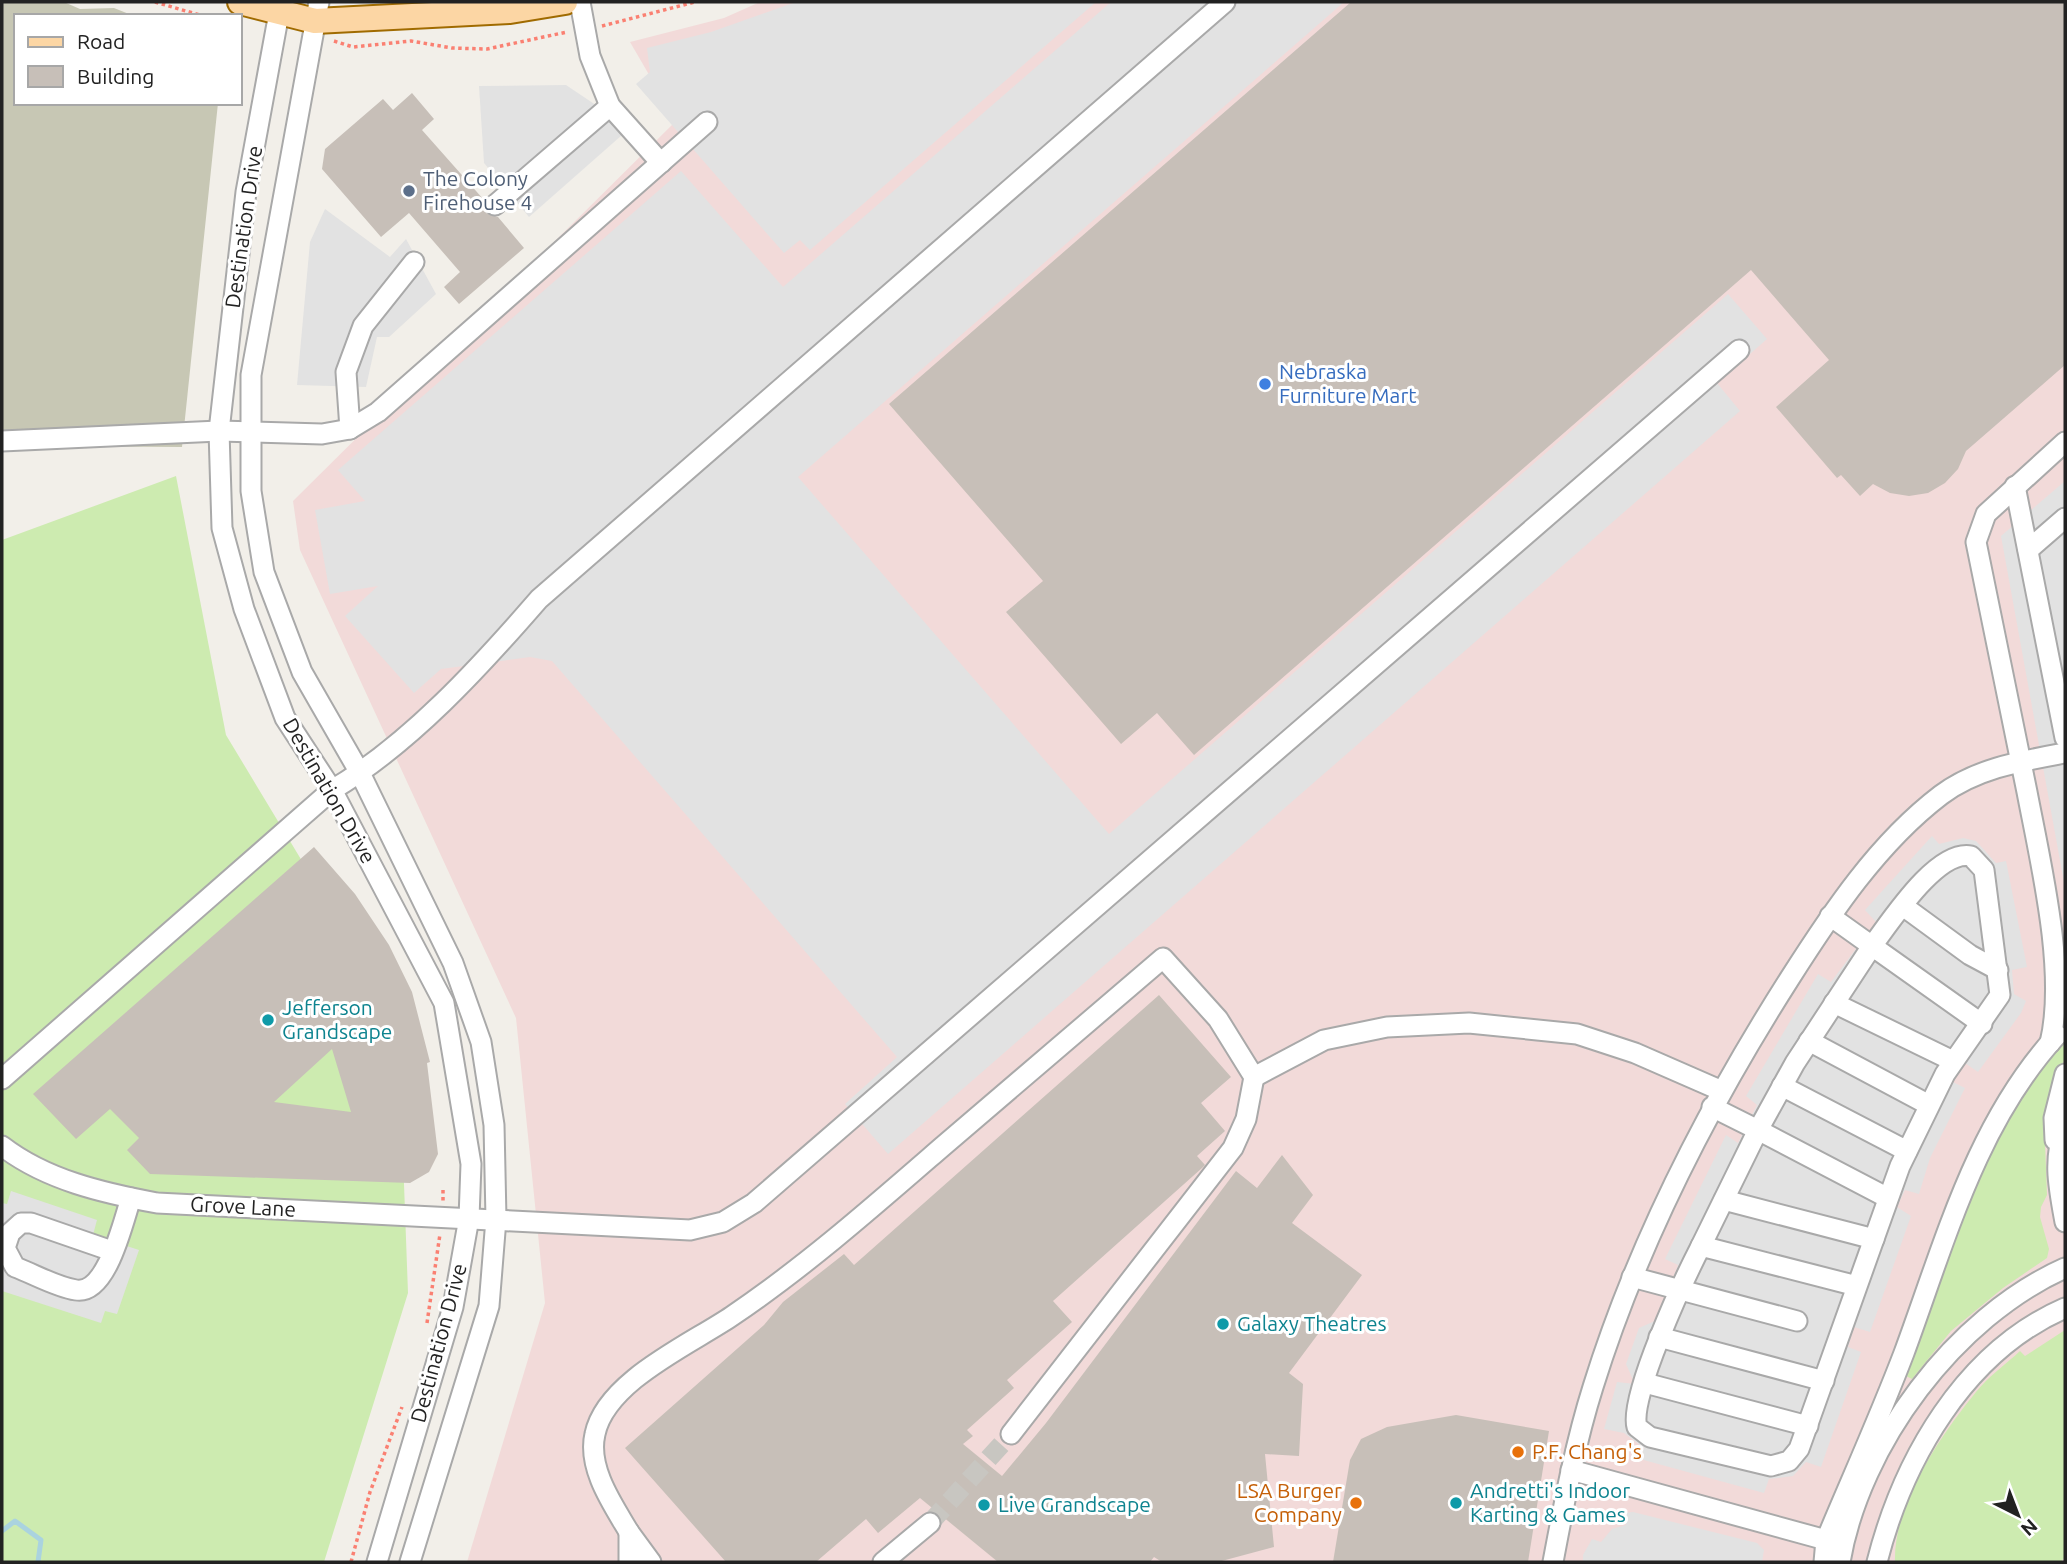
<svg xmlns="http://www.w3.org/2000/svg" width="2067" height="1564" font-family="Ubuntu,sans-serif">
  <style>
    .commercial { fill: #f2dad9 }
    .construction { fill: #c7c7b4 }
    .grass { fill: #cdebb0 }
    .parking { fill: #e2e2e2 }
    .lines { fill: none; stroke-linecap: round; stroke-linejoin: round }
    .stream { stroke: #aad3df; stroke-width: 5 }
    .building { fill: #c7bfb8; fill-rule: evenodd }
    .minor-tunnel { stroke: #c8c6c1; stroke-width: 19; stroke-dasharray: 19 10; stroke-linecap: butt }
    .minor-casing { stroke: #a9a9a9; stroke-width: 23 }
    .major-casing { stroke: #a06b00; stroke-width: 28 }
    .path { stroke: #fa8072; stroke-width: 3.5; stroke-dasharray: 3.5 3.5; stroke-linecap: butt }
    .minor { stroke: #fff; stroke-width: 19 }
    .major { stroke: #fcd6a4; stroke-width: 24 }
    .service-dot { fill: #5c6f8a; stroke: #fff; stroke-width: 2.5 }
    .shop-dot { fill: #3f7fe0; stroke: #fff; stroke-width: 2.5 }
    .culture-dot { fill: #0f9aa8; stroke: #fff; stroke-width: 2.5 }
    .food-dot { fill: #e8710a; stroke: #fff; stroke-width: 2.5 }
    .labels { text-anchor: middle; stroke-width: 6; stroke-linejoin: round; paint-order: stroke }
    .service-label { font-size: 21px; fill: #4e5e75; stroke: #fff; text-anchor: start }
    .street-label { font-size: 21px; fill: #222; stroke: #fff }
    .shop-label { font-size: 21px; fill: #366cbe; stroke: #fff; text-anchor: start }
    .culture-label { font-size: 21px; fill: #0d838f; stroke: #fff; text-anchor: start }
    .food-label { font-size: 21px; fill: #c56008; stroke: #fff; text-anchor: start }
  </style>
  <rect width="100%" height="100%" fill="#f2efe9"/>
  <path class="commercial" d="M760,2H2065V1562H467L545,1303L516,1018L300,550L293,501L676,121L630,42L724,18Z"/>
  <path class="construction" d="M2,2H64L80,9L114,8L134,16H16V103H218L182,447L2,446Z"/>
  <g class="grass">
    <path d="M176,476L226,735L398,1020L408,1293L324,1562H2V540Z"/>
    <path d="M2065,1038V1055L2045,1142L2047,1195L2041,1207L2040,1217L2049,1249L2047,1258L2003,1288L1951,1331L1912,1379L1900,1373L1966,1201L2024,1086Z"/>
    <path d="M2065,1330V1557L2061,1562H1895C1893,1504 1941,1435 1976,1392C1988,1377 2006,1364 2020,1351L2025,1356Z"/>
  </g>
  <g class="parking">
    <path d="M796,2H1096L810,250L800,240L784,253L636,84L650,72L647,48L711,32Z"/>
    <path d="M1111,2H1344L798,477L1109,834L1728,294L1767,339L1717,383L1740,411L888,1154L845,1104L897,1057L552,661L530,657L441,669L414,693L345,616L378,586L330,594L315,510L365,501L338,470L681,171L783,287Z"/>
    <path d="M566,85L630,128L529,217L484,163L479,86Z"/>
    <path d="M325,209L390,257L406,239L436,294L389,337H377L366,387L297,385L310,242Z"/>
    <path d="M2065,481V888L2001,536Z"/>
    <path d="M1932,836L1939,844L1963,838L1976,841L1996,863L2006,861L2027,967L2012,970L2014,994L2026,1001L2021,1013L1978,1072L1965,1063L1953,1082L1965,1088L1930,1158L1919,1194L1905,1190L1897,1207L1911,1216L1870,1332L1854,1327L1848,1347L1861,1352L1821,1467L1806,1462L1793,1476L1769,1479L1764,1493L1640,1459L1644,1448L1624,1433L1604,1429L1617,1382L1635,1384L1626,1364L1639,1328L1657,1320L1678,1265L1665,1259L1726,1135L1738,1143L1757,1105L1746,1096L1818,974L1831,982L1876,922L1865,910Z"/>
    <path d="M11,1191L97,1220L93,1235L139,1250L117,1314L105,1311L101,1323L2,1291V1203L7,1204Z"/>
    <path d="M1633,1512L1757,1543L1764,1550L1762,1562H1583V1555L1592,1539L1601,1542L1612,1529L1626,1525L1624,1513Z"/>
  </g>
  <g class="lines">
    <path class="stream" d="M2,1531L15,1521L41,1540L38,1562"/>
  </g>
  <g class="building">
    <path d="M1351,2H2065V365L1966,451L1958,469L1945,483L1928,493L1909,496L1890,493L1873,484L1860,496L1841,475L1837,478L1776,407L1829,360L1751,270L1194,755L1157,713L1121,744L1006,612L1043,581L889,404Z"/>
    <path d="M412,93L434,119L422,130L484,200L486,213L498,217L524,248L459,304L444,287L460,272L409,213L381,237L322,169L325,149L383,99L393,110Z"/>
    <path d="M314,847L355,894L389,945L412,992L430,1062L427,1063L438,1154L429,1172L410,1183L150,1174L127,1150L139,1138L110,1109L76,1139L33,1094ZM332,1049L351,1112L274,1102Z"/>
    <path d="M1159,995L1231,1077L1201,1103L1225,1131L1197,1156L1205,1165L1202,1168L1053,1301L1072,1322L1007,1380L1014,1388L967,1430L973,1436L963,1444L1002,1476L1046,1423L1236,1171L1257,1188L1282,1155L1313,1195L1292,1223L1362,1275L1289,1373L1303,1384L1299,1456L1265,1454L1274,1547L1218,1562H1162L1154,1557L1150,1562H998L920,1498L878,1533L866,1519L816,1562H726L625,1448L764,1325L783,1302L844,1254L854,1265Z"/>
    <path d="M1456,1415L1549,1431L1528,1562H1333L1350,1460L1361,1439L1387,1427Z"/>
  </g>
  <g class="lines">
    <path class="minor-tunnel" d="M930,1523L1011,1434"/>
    <defs>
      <g id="minor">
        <path d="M281,2L246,192L219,431L222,528L244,609L285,718L332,790L444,1003L471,1164L469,1218L453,1307L377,1562"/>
        <path d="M319,2L251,375V491L264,572L302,672L360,773L453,963L481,1042L494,1125L496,1219L489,1306L410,1562"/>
        <path d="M580,2L590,56L610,106L661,163"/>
        <path d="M495,205L610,106"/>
        <path d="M350,429L346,372L363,326L414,262"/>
        <path d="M2,441L219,431L322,434L350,429L378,412L707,122"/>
        <path d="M2015,486L2065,738"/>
        <path d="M2028,550L2065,518"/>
        <path d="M1903,906L1970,955L1998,970"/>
        <path d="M1830,916L1872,946C1891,921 1937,849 1971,856L1984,870L2000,995L1945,1074L1900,1166L1799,1449L1789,1461L1771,1466L1650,1437L1637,1427C1628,1398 1685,1277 1701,1246L1857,1286"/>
        <path d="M1834,1003L1953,1061"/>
        <path d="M1809,1041L1929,1105"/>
        <path d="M2050,1043C2067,973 2041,865 2027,792C2010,709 1993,625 1976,542L1986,514L2065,442"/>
        <path d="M1254,1077L1324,1040L1387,1027L1469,1023L1577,1034L1635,1053L1722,1091"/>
        <path d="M2,1079L332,790C410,744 480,667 539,599L1225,2"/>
        <path d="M1782,1086L1907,1151"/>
        <path d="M1712,1107L1758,1130L1795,1063L1872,946L1982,1024"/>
        <path d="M2065,1124C2053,1161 2058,1184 2065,1222"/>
        <path d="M2055,1140L2054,1118L2065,1074"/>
        <path d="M2,1146C46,1180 103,1193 157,1203L690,1230L723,1222L754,1203L1739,350"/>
        <path d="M1724,1200L1874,1239"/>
        <path d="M1701,1246L1758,1130L1888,1198"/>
        <path d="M112,1251L31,1223H21L10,1233L5,1248L15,1267C34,1274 56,1287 76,1290C107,1295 123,1222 131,1198"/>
        <path d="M1632,1277L1797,1321"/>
        <path d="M1659,1337L1824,1381"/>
        <path d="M1645,1383L1808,1426"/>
        <path d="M1571,1470L1826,1540"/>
        <path d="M629,1532C613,1505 587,1468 595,1434C606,1381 691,1344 732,1316C806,1266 874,1206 942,1147C1016,1084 1089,1021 1163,958L1218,1019L1254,1077L1246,1119L1233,1148L1011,1434"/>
        <path d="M629,1562V1532L651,1562"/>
        <path d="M883,1562L930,1523"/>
        <path d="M1553,1562C1564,1504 1575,1444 1593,1387C1638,1242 1709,1105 1790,978C1832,912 1878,843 1941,795C1977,768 2022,761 2065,753"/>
        <path d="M1824,1562L1826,1540C1852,1478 1880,1416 1904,1353C1945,1242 1976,1123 2057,1035"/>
        <path d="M1840,1562C1860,1444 1955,1317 2065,1268"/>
        <path d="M1877,1562C1903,1460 1964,1352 2065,1308"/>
      </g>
      <path id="major" d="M240,2L315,21L510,11L565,2"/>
    </defs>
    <use href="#minor" class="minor-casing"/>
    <use href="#major" class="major-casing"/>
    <g class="path">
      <path d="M155,2L203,16"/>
      <path d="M602,26L695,2"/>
      <path d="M334,41L353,47L411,41L452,48L487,49L567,32"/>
      <path d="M443,1190V1202"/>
      <path d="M427,1323L440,1234"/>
      <path d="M351,1562L370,1492L402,1407"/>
    </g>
    <use href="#minor" class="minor"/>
    <use href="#major" class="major"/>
  </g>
  <circle class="service-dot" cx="409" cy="191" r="7"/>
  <circle class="shop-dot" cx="1265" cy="384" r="7"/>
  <g class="culture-dot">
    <circle cx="268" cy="1020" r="7"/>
    <circle cx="1223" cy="1324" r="7"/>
    <circle cx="1456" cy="1503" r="7"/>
    <circle cx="984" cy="1505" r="7"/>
  </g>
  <g class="food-dot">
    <circle cx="1518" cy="1452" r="7"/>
    <circle cx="1356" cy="1503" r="7"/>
  </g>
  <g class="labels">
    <g class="service-label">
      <text x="423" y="186">The Colony<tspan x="423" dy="24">Firehouse 4</tspan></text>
    </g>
    <g class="street-label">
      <text transform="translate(244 227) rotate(-82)" y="7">Destination Drive</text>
      <text transform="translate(329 791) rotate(60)" y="7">Destination Drive</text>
      <text transform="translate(243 1207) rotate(3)" y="7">Grove Lane</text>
      <text transform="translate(439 1343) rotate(-75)" y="7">Destination Drive</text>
    </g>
    <g class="shop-label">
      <text x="1279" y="379">Nebraska<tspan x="1279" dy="24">Furniture Mart</tspan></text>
    </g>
    <g class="culture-label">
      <text x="282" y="1015">Jefferson<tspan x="282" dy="24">Grandscape</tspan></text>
      <text x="1237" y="1331">Galaxy Theatres</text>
      <text x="1470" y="1498">Andretti's Indoor<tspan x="1470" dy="24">Karting &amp; Games</tspan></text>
      <text x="998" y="1512">Live Grandscape</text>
    </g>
    <g class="food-label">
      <text x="1532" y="1459">P.F. Chang's</text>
      <text x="1342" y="1498" text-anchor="end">LSA Burger<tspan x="1342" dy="24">Company</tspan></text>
    </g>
  </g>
  <rect width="2067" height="1564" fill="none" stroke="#222222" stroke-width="7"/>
  <rect x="14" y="14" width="228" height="91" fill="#ffffff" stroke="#a7a7a7" stroke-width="2"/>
  <rect x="28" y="37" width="35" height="10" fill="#fcd6a4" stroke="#a7a7a7" stroke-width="2"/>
  <text x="77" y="49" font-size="21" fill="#222222">Road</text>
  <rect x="28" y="66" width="35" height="21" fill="#c7bfb8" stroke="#a7a7a7" stroke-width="2"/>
  <text x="77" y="84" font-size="21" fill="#222222">Building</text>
  <g transform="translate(2018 1515) rotate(138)" stroke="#ffffff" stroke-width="5" paint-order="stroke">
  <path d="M0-5L12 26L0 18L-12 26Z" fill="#222222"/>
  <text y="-10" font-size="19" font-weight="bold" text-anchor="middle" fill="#222222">N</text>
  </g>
</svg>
